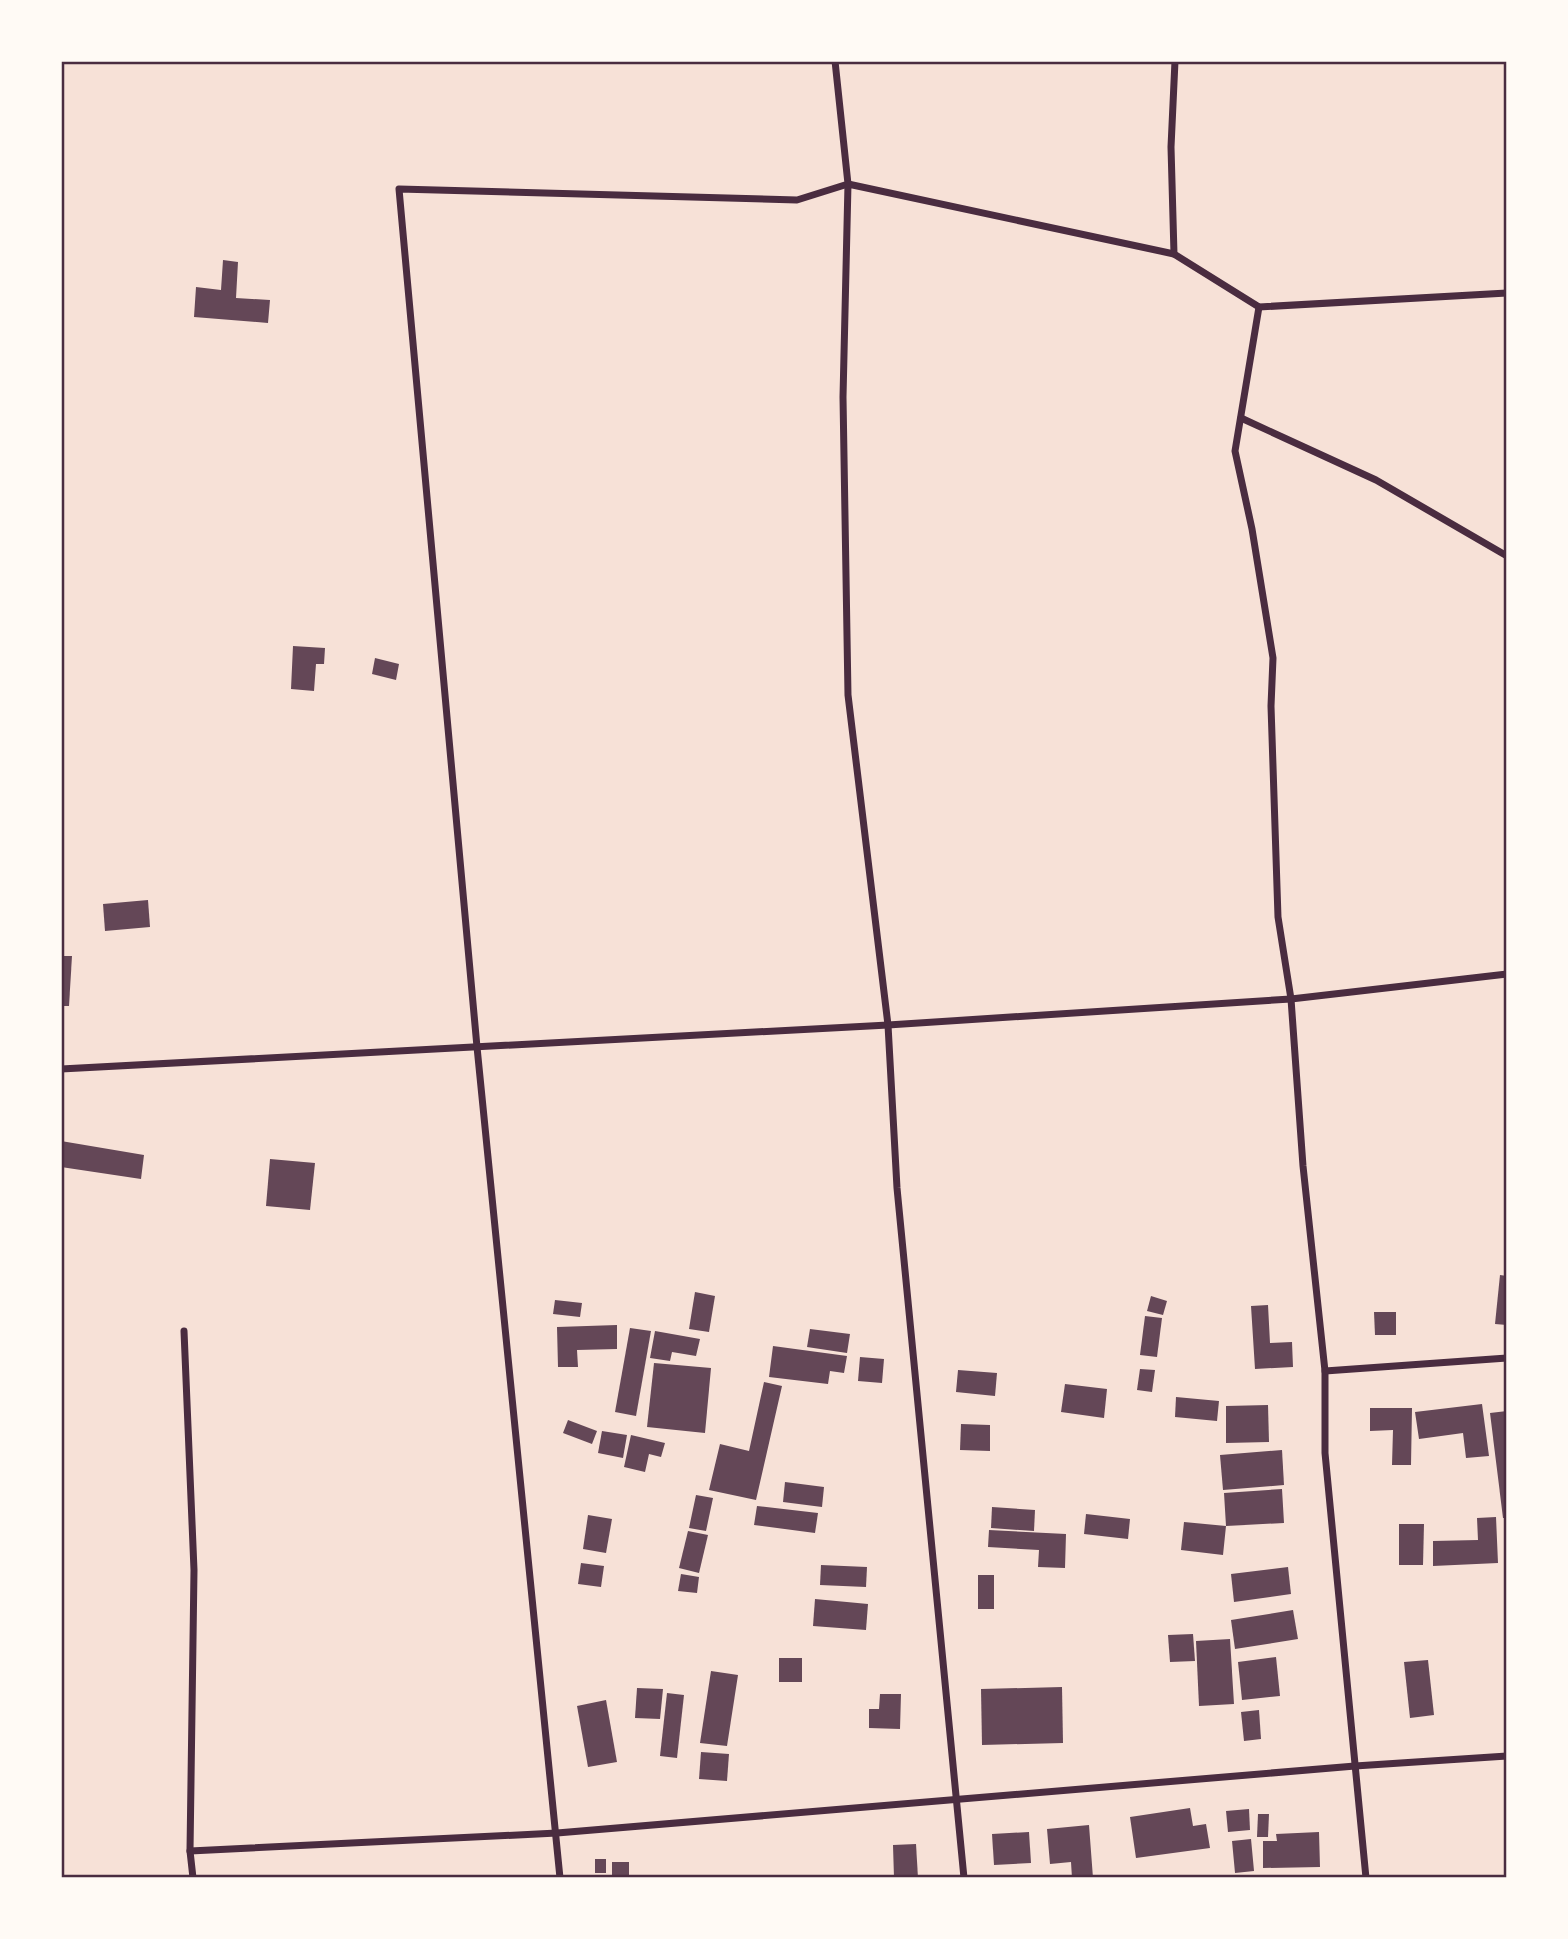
<svg xmlns="http://www.w3.org/2000/svg" width="1568" height="1939" font-family="'Libre Baskerville',serif">
  <style>
    .building { fill: #644757 }
    .lines { fill: none; stroke-linecap: round; stroke-linejoin: round }
    .minor { stroke: #4a2c40; stroke-width: 7 }
    .neatline { fill: none; stroke: #4a2c40; stroke-width: 2.5 }
  </style>
  <rect width="100%" height="100%" fill="#f7e1d7"/>
  <g class="building">
    <path d="M223,260L238,262L236,298L270,300L268,323L194,317L196,287L221,290Z"/>
    <path d="M293,646L325,648L324,664H316L314,691L291,689Z"/>
    <path d="M375,658L399,664L396,680L372,674Z"/>
    <path d="M148,900L150,927L105,931L103,904Z"/>
    <path d="M61,956H72L69,1006H61Z"/>
    <path d="M61,1141L144,1155L141,1179L61,1167Z"/>
    <path d="M270,1159L315,1163L310,1210L266,1206Z"/>
    <path d="M1500,1275L1507,1276V1325L1495,1324Z"/>
    <path d="M695,1292L715,1296L709,1332L689,1329Z"/>
    <path d="M1151,1296L1167,1301L1163,1315L1147,1311Z"/>
    <path d="M555,1300L582,1303L580,1317L553,1314Z"/>
    <path d="M1268,1305L1270,1343L1292,1342L1293,1367L1255,1369L1251,1306Z"/>
    <path d="M1374,1312H1396V1335H1375Z"/>
    <path d="M1145,1316L1162,1318L1157,1357L1140,1355Z"/>
    <path d="M617,1325V1349L577,1350L578,1367H558L557,1327Z"/>
    <path d="M630,1328L651,1331L636,1416L615,1412Z"/>
    <path d="M810,1329L850,1334L847,1353L807,1347Z"/>
    <path d="M655,1331L700,1339L696,1356L672,1352L670,1361L650,1358Z"/>
    <path d="M773,1346L847,1356L844,1373L830,1371L828,1384L769,1377Z"/>
    <path d="M860,1357L884,1359L882,1383L858,1381Z"/>
    <path d="M654,1363L711,1368L705,1433L647,1427Z"/>
    <path d="M1140,1369L1155,1370L1152,1392L1137,1390Z"/>
    <path d="M958,1370L997,1373L995,1396L956,1392Z"/>
    <path d="M764,1382L782,1386L756,1500L709,1490L720,1444L749,1451Z"/>
    <path d="M1065,1384L1107,1389L1104,1418L1061,1412Z"/>
    <path d="M1176,1397L1219,1401L1217,1421L1175,1417Z"/>
    <path d="M1482,1404L1489,1456L1466,1458L1463,1433L1419,1439L1415,1412Z"/>
    <path d="M1268,1405L1269,1442L1226,1443V1406Z"/>
    <path d="M1370,1408H1412L1411,1465H1392L1393,1430L1370,1431Z"/>
    <path d="M1507,1411V1518H1503L1490,1413Z"/>
    <path d="M568,1420L597,1431L592,1444L563,1433Z"/>
    <path d="M961,1424L990,1425V1451L960,1450Z"/>
    <path d="M602,1431L627,1435L623,1458L598,1453Z"/>
    <path d="M631,1435L665,1443L661,1457L649,1454L645,1472L624,1467Z"/>
    <path d="M1282,1450L1284,1485L1223,1490L1220,1455Z"/>
    <path d="M785,1482L824,1487L822,1507L783,1502Z"/>
    <path d="M1282,1489L1284,1523L1226,1526L1223,1555L1181,1550L1184,1522L1226,1526L1224,1493Z"/>
    <path d="M696,1495L713,1498L706,1531L689,1528Z"/>
    <path d="M757,1506L818,1513L815,1533L754,1525Z"/>
    <path d="M992,1507L1035,1510L1034,1531L991,1528Z"/>
    <path d="M1086,1514L1130,1519L1128,1539L1084,1534Z"/>
    <path d="M588,1515L612,1519L606,1553L583,1549Z"/>
    <path d="M1496,1517L1498,1563L1433,1566V1541L1478,1540L1477,1518Z"/>
    <path d="M1399,1524H1424L1423,1565H1399Z"/>
    <path d="M989,1530L1066,1534L1065,1568L1038,1567L1039,1550L988,1547Z"/>
    <path d="M688,1531L708,1535L699,1573L679,1568Z"/>
    <path d="M581,1563L604,1566L601,1587L578,1584Z"/>
    <path d="M821,1565L867,1567L866,1587L820,1585Z"/>
    <path d="M1288,1567L1291,1594L1234,1602L1231,1574Z"/>
    <path d="M681,1574L699,1577L697,1593L678,1591Z"/>
    <rect x="978" y="1575" width="16" height="34"/>
    <path d="M815,1599L868,1604L866,1630L813,1626Z"/>
    <path d="M1293,1610L1298,1639L1235,1649L1231,1620Z"/>
    <path d="M1193,1634L1195,1661L1170,1662L1168,1635Z"/>
    <path d="M1230,1639L1234,1704L1199,1706L1196,1641Z"/>
    <path d="M1276,1657L1280,1696L1242,1700L1238,1662Z"/>
    <rect x="779" y="1658" width="23" height="24"/>
    <path d="M1428,1660L1434,1715L1410,1718L1404,1662Z"/>
    <path d="M711,1671L738,1675L727,1746L700,1743Z"/>
    <path d="M1062,1687L1063,1743L982,1745L981,1689Z"/>
    <path d="M637,1688L663,1689L660,1719L635,1718Z"/>
    <path d="M667,1693L684,1695L677,1758L660,1756Z"/>
    <path d="M880,1694H901L900,1729L869,1728V1709H879Z"/>
    <path d="M606,1700L617,1762L588,1767L577,1706Z"/>
    <path d="M1259,1710L1261,1739L1244,1741L1241,1712Z"/>
    <path d="M701,1752L729,1754L727,1781L699,1779Z"/>
    <path d="M1190,1808L1193,1826L1206,1824L1210,1848L1136,1858L1130,1817Z"/>
    <path d="M1249,1809L1250,1830L1228,1832L1226,1811Z"/>
    <path d="M1258,1814H1269L1268,1837H1257Z"/>
    <path d="M1089,1825L1093,1878H1072L1071,1862L1050,1864L1047,1829Z"/>
    <path d="M1029,1832L1031,1863L994,1865L992,1834Z"/>
    <path d="M1319,1832L1320,1867L1263,1868V1841H1277L1276,1834Z"/>
    <path d="M1251,1839L1254,1871L1235,1873L1232,1841Z"/>
    <path d="M916,1844L918,1878H894L893,1845Z"/>
    <rect x="595" y="1859" width="11" height="14"/>
    <rect x="612" y="1862" width="17" height="16"/>
  </g>
  <g class="lines">
    <g class="minor">
      <path d="M1175,61L1171,147L1174,254L1259,307L1507,293"/>
      <path d="M1259,307L1235,451L1252,529L1273,658L1271,706L1278,917L1291,999L1303,1166L1325,1371V1453L1366,1878"/>
      <path d="M1241,418L1376,480L1507,556"/>
      <path d="M61,1069L888,1025L1291,999L1507,974"/>
      <path d="M184,1331L194,1570L190,1851L193,1878"/>
      <path d="M1325,1371L1507,1358"/>
      <path d="M190,1851L557,1833L1355,1766L1507,1756"/>
      <path d="M560,1878L477,1047L399,189L797,200L848,184L835,61"/>
      <path d="M964,1878L897,1188L888,1025L848,695L843,397L848,184L1174,254"/>
    </g>
  </g>
  <rect width="1568" height="1939" fill="none" stroke="#fffaf5" stroke-width="126"/>
  <rect x="63" y="63" width="1442" height="1813" class="neatline"/>
</svg>
